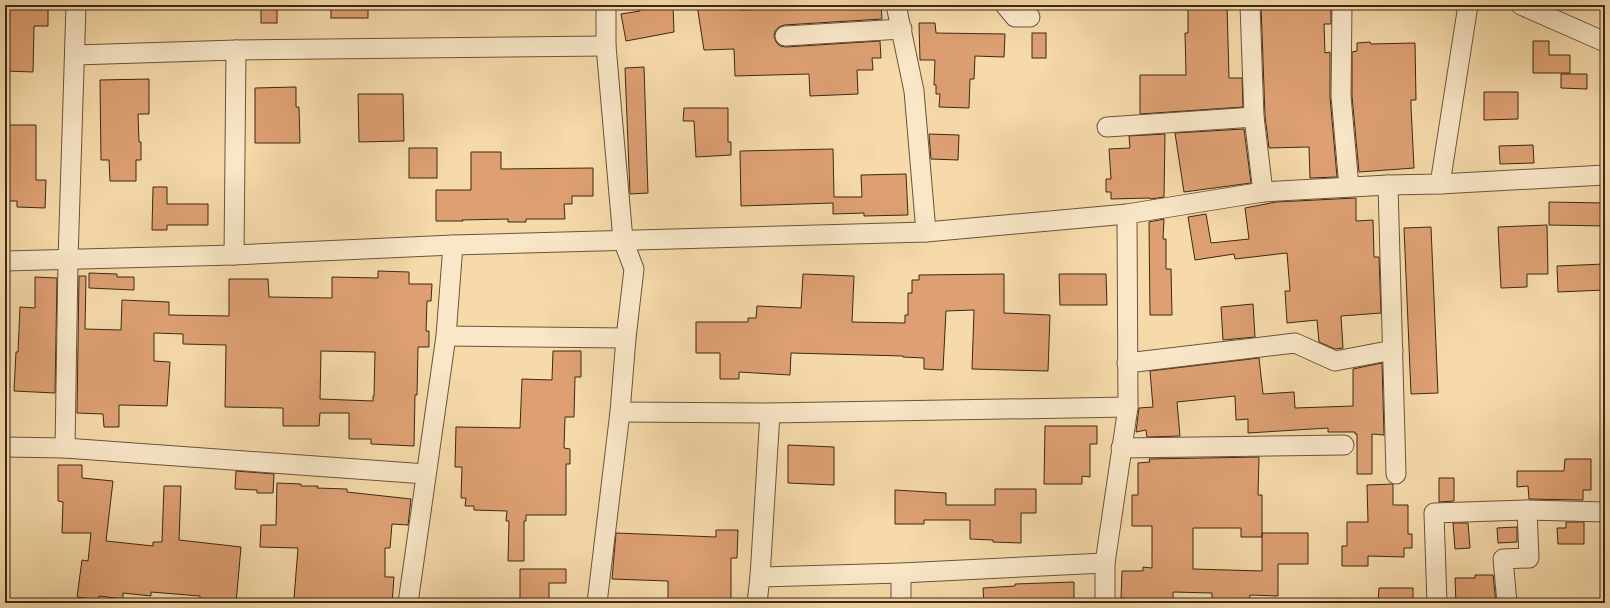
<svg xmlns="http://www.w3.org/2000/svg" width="1610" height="608" font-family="'IM FELL Double Pica',serif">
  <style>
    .building { fill: #dea073; stroke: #3c2914; fill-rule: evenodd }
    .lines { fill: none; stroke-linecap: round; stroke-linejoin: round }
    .street-casing { stroke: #6a553a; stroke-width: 21 }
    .street { stroke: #f9e7c8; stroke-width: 19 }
  </style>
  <rect width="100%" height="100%" fill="#f6daaa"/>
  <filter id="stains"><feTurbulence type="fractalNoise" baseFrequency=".005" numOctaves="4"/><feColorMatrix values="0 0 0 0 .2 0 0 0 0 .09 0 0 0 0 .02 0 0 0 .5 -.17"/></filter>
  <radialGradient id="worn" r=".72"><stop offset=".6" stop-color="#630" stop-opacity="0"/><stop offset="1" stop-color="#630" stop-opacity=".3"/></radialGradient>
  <g class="building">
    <path d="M5,5H48V26H34L33,72L5,71Z"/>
    <rect x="261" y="5" width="16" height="18"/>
    <rect x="331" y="5" width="37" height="13"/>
    <path d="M639,5H673L674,32L626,41L621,14L640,11Z"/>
    <path d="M697,5H739L740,10L850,7V5H881L882,19L784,25L779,27L775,31L774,36L776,42L780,46L786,47L880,41L881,58H872L873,70H857L858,94L810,96L809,74L735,76L734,49L704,50Z"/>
    <path d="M1188,5H1227L1229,78H1242L1243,107L1140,114V75H1186L1185,33H1188Z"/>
    <path d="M1261,5H1331V24H1324L1325,53L1330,52V97L1337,177L1310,178L1309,147L1269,148L1265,116Z"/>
    <path d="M919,23H935L936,33L1005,34L1004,57L975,56L974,79H970L969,108L939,107L940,94H936V85H934L935,60H920Z"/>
    <rect x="1032" y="33" width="14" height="25"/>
    <path d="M1533,41H1549V55H1570V73H1533Z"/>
    <path d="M1370,42L1371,44L1415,43L1416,100H1411V107L1414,168L1359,172L1352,96V52L1357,51V43Z"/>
    <path d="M644,67L648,193L630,194L625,68Z"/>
    <path d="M1561,74H1587V89L1561,88Z"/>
    <path d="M149,79V114H138L139,142H141V160H136V181H110L109,160H101L100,80Z"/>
    <path d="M296,87V107H299L300,143H255V88Z"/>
    <path d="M1484,92H1518V119L1484,120Z"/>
    <path d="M358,94H403L404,141L359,142Z"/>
    <path d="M684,108H728V142H731V155L696,157L694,121H683Z"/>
    <path d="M5,125H36V180H46L45,208L17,207V201H5Z"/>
    <path d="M1244,129L1251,183L1184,192L1175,133Z"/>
    <path d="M929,134L959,135L958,160L931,159Z"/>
    <path d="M1165,134L1164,197L1150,199V198L1111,199V192H1106V179H1111L1109,149L1130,148L1129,136Z"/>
    <path d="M1533,145L1534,163L1500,164L1499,146Z"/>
    <rect x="409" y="148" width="28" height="30"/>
    <path d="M833,149L834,197H862L861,175L906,174L908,215L864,216V213L833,214V203L741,206L740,151Z"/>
    <path d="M471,152H501V169L593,168V196H572V204H564L565,219H526V222H508V219L462,220L463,221H436V190H471Z"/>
    <path d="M153,187H167V204H208V225H167V230H152Z"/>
    <path d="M1356,198V221L1373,220L1374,257H1379L1381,313L1341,316L1343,348L1335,349L1319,342L1317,320L1287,323L1285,291H1290L1287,253L1235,259L1234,254L1195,260L1188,217L1206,214L1211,243L1249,239L1245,208L1276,202Z"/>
    <path d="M1549,202L1605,203V226L1549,225Z"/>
    <path d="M1164,219L1163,239H1166V269H1171L1172,315H1150L1149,222Z"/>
    <path d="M1547,225L1548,274H1527V287L1501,288L1498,227Z"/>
    <path d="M1431,227L1438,393L1411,394L1404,228Z"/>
    <path d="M1604,264L1605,290L1558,292L1557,266Z"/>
    <path d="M378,271L409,272V284H432L431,301H427L426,331H429V347H418L417,395H415L414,446L371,444V439H349V413H320L319,426H283V408L225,407L226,345L183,344V334L154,333V361L170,362L167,406L119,405V427H104L103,414L77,413L79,276H86L85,329L121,330L122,300L169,302V315L229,316V279H268L269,297L332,298V277L378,278ZM321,351L375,352L374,396H373V401L320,399Z"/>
    <path d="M89,273L117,274V277H134V290L89,288Z"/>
    <path d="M803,274L854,276L852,322L905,323V315H908V293H912V280H919V275L1004,274V313L1050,315L1048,371L972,369L974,310L946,311L943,370L924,369V358L903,357V356L791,353L790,375L739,372V379H720V353H696V322H748V318H756L757,306L801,308Z"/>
    <path d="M1059,274H1106L1107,305H1060Z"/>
    <path d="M35,277L57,278L55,393L14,391L16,352H18L20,307L35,308Z"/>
    <path d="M1253,304L1255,337L1223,340L1221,307Z"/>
    <path d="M553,351H581V377H575L574,417H565L564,448L570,449V464H566V515H526V521H524V561H508L509,521H506L507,511L474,510V506H465L466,498H461L462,467H455L456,427L520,428L522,379L552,380Z"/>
    <path d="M1259,358L1263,394L1294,392L1295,408L1353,406V369L1382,363L1384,435L1372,434V474H1357V434H1355V432H1328V428L1248,433V419L1236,420L1235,396L1177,402L1180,436L1147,437L1146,430L1136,432L1139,408L1153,407L1150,371Z"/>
    <path d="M1045,426H1097V444H1090V477L1082,476V484H1044Z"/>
    <path d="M788,445L834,447V485L788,483Z"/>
    <path d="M1259,457L1258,495H1262V537H1241V528H1193V569L1262,571V533H1308V564H1278V596L1250,595L1249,603H1212V593L1173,592V600H1161V603H1125V598H1121L1122,571H1143V567L1152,568V526H1132V495H1138V463L1150,462L1149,459Z"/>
    <path d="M1565,459H1591V490H1583V500L1529,499L1528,486L1517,487V471H1564Z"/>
    <path d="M58,465H82V478L113,481L106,541L153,546V542H162L164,486H181L179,540L241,547L236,603H200V596L151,592V596L123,593V599L99,596V600L77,597L82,560L88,561L91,533H62L63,502L58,501Z"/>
    <path d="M236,471L274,474L273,493H257V490L235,489Z"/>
    <path d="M1439,478H1454V501L1439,502Z"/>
    <path d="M277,483L301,484V486H318L317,488L347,489V492L411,499L408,525L392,524L390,548H385V577H394L392,603H305V599H294L298,548L260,547L261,525H276Z"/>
    <path d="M1393,484V505H1408V534H1412V548H1404V557L1368,556V566H1342V546H1347V522H1368L1367,485Z"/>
    <path d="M995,489H1036V513H1021V543L993,542V540L970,539V520H924V524H895V490L946,493V505H995Z"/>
    <path d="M1566,522H1584V544H1558L1557,528H1566Z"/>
    <path d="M1453,523H1468L1470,548L1455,549Z"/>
    <path d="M1517,527V542L1498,543L1497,528Z"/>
    <path d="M716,530H738L737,558H731V603H668V581L612,579L616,533L716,537Z"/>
    <path d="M520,569H566V583H549V603H520Z"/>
    <path d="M1475,575H1493L1496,603H1456L1455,578H1475Z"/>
    <path d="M1074,582V599L1054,600V603H984L983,588L1015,586V584Z"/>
    <path d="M1379,588H1413V603H1378Z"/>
  </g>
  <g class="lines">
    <defs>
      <g id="street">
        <path d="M896,5L914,91L926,232"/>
        <path d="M1005,5L1015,17H1030"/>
        <path d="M1250,5L1254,117L1263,192"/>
        <path d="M1342,5L1341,96L1349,187"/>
        <path d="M1521,5L1605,42"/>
        <path d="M785,36L902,29"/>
        <path d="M75,55L236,50L606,46"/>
        <path d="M1107,127L1254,117"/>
        <path d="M1440,184L1468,5"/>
        <path d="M1388,185L1396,474"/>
        <path d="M234,255L236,50"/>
        <path d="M5,261L234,255L453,245L926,232L1127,214L1263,192L1388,185L1440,184L1605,175"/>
        <path d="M446,336L626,338"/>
        <path d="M1127,363L1295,343L1335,361L1393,350"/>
        <path d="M620,412L770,413L1128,407"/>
        <path d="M5,447L65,448L426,474"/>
        <path d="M65,448L68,260L76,5"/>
        <path d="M1121,448L1344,445"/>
        <path d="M760,577L770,413"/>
        <path d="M408,603L446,336L453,245"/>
        <path d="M597,603L620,412L626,338L634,269L623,240L606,46V5"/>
        <path d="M757,603L760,577L901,573L1105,563"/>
        <path d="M901,603V573"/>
        <path d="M1105,603V563L1128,407L1127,214"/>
        <path d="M1437,603L1434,513L1527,510L1605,512"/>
        <path d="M1507,603L1503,559L1529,558L1527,510"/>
      </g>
    </defs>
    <use href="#street" class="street-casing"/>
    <use href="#street" class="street"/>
  </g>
  <rect width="1610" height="608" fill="none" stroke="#f6daaa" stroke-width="20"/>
  <rect x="6" y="6" width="1598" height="596" fill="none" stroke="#3c2914" stroke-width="2"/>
  <rect x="10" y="10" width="1590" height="588" fill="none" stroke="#3c2914"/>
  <rect width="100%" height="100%" filter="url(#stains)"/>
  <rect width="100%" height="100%" fill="url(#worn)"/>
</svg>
